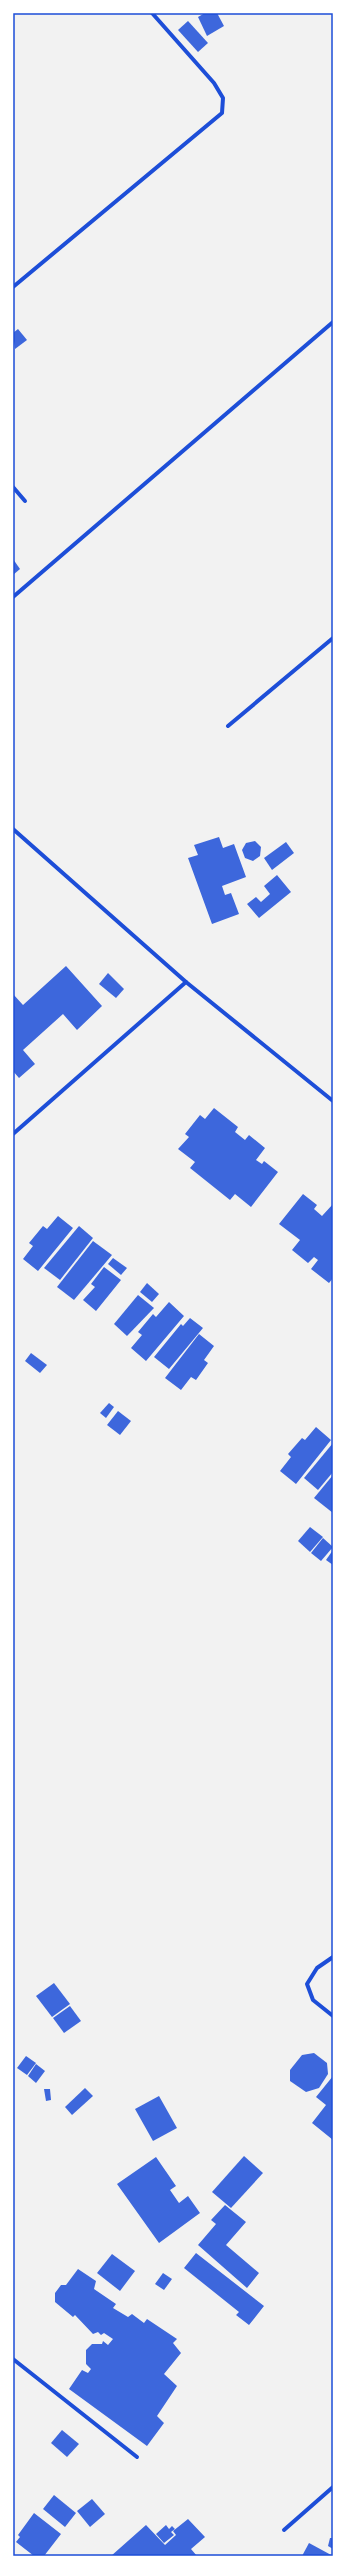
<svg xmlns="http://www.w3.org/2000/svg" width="346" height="2569" font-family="'Golos Text',sans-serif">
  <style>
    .building { fill: #3d67dc }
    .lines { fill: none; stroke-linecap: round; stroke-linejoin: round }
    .minor { stroke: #1d4ed8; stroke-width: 4 }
    .neatline { fill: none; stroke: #1d4ed8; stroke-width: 1.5 }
  </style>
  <rect width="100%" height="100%" fill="#f2f2f2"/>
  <g class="building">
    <path d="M205,13H217L224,26L207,36L198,17Z"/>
    <path d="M188,21L208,43L198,52L178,30Z"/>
    <path d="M18,329L27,340L15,349L13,333Z"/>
    <path d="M13,559L20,569L13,575Z"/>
    <path d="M219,837L223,848L234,844L246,877L222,886L225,895L231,893L239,914L212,924L188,858L198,855L194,845Z"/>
    <path d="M255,841L261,847L260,856L253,861L245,858L242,850L246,843Z"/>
    <path d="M286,842L294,853L272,870L264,858Z"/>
    <path d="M277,875L291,892L259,918L247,904L256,897L261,902L270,894L264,886Z"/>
    <path d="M66,966L102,1006L77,1030L63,1014L23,1050L35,1064L19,1078L13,1071V994L23,1005Z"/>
    <path d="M108,973L124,989L116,998L99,984Z"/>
    <path d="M214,1108L238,1127L235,1132L245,1140L249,1135L265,1148L256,1160L262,1164L264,1161L278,1172L251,1207L235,1194L230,1200L190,1168L195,1162L178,1149L189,1137L185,1134L200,1115L205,1119Z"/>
    <path d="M303,1194L317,1205L314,1209L322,1216L333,1204V1278L329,1283L311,1269L318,1260L314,1257L308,1263L292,1250L300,1240L279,1224Z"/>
    <path d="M58,1216L73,1228L38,1271L23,1259L33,1246L29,1243L43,1226L47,1229Z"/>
    <path d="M79,1226L93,1238L60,1280L44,1268Z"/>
    <path d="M93,1241L112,1255L74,1300L57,1287Z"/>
    <path d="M113,1258L127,1268L121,1275L108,1264Z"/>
    <path d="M104,1267L121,1280L96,1311L83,1300L95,1287L91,1284Z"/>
    <path d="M147,1283L159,1294L152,1302L140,1292Z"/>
    <path d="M138,1295L154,1308L127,1336L114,1324Z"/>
    <path d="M169,1302L184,1316L146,1361L131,1348L142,1335L138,1332L153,1314L156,1317Z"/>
    <path d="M190,1318L203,1328L169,1369L154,1357L181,1324L183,1326Z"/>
    <path d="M199,1334L214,1346L204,1360L208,1363L196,1380L191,1377L181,1390L165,1378Z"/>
    <path d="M31,1353L47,1365L40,1373L25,1361Z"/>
    <path d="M109,1403L114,1407L106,1418L100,1413Z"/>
    <path d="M118,1411L131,1421L120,1435L107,1425Z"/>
    <path d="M316,1427L331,1440L296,1484L280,1471L291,1457L288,1454L302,1438L305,1440Z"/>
    <path d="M333,1443V1472L318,1490L304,1478Z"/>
    <path d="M333,1475V1513L314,1498Z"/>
    <path d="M310,1527L323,1537L310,1552L298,1541Z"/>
    <path d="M323,1538L333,1547L321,1561L311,1553Z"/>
    <path d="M333,1550V1565L326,1560Z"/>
    <path d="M54,1983L70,2004L52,2017L36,1996Z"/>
    <path d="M70,2006L81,2021L64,2033L53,2018Z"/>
    <path d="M314,2053L327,2063L328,2074L319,2088L306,2092L290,2081V2070L302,2055Z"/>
    <path d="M26,2056L36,2063L27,2075L17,2068Z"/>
    <path d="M36,2064L45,2071L36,2083L28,2076Z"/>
    <path d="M333,2076V2140L312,2123L326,2105L316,2097Z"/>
    <path d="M85,2088L93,2096L72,2115L65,2107Z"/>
    <path d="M44,2089H50L51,2100L46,2101Z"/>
    <path d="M159,2096L177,2128L153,2141L135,2109Z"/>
    <path d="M244,2156L263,2173L231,2208L212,2192Z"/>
    <path d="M156,2157L176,2186L170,2190L179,2203L188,2196L200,2213L159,2243L117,2184Z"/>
    <path d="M225,2205L246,2222L226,2245L259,2273L247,2288L198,2245L216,2224L211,2220Z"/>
    <path d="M196,2253L264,2306L249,2325L236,2315L239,2312L184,2268Z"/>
    <path d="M112,2254L135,2271L120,2291L97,2273Z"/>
    <path d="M78,2269L96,2281L94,2289L116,2304L113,2308L128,2317L132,2314L144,2323L147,2319L177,2339L173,2343L181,2353L164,2374L177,2386L157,2416L164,2423L147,2446L69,2389L82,2370L88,2373L91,2369L86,2364V2350L92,2344H102L103,2341L108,2345L113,2339L104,2333L101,2335L98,2332L93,2334L75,2315L73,2317L55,2302V2293L61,2285H66Z"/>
    <path d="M163,2273L172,2279L164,2290L155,2284Z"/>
    <path d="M62,2430L79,2444L67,2457L51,2443Z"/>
    <path d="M54,2495L76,2513L65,2527L43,2509Z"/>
    <path d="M92,2499L105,2514L90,2527L77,2511Z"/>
    <path d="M34,2513L61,2534L44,2556H34L16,2542L20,2537L18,2535Z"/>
    <path d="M188,2519L205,2537L191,2549L197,2556H111L146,2525L165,2545L176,2535L173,2531Z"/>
    <path d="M166,2525L169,2529L172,2526L175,2529L171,2532L174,2535L164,2543L156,2534Z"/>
    <path d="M330,2538H333V2549L328,2546Z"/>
    <path d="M309,2543L333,2556H302Z"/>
  </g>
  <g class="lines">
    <g class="minor">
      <path d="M13,287L222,113L223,98L214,83L152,13"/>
      <path d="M13,487L25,501"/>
      <path d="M13,597L333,322"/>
      <path d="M228,726L333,638"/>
      <path d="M13,829L186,982"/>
      <path d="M13,1134L186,982L333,1101"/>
      <path d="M333,1957L317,1968L307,1984L313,2000L333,2016"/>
      <path d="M13,2359L137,2457"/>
      <path d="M284,2530L333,2487"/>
    </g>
  </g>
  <rect width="346" height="2569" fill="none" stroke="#ffffff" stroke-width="28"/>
  <rect x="14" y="14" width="318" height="2541" class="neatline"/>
</svg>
